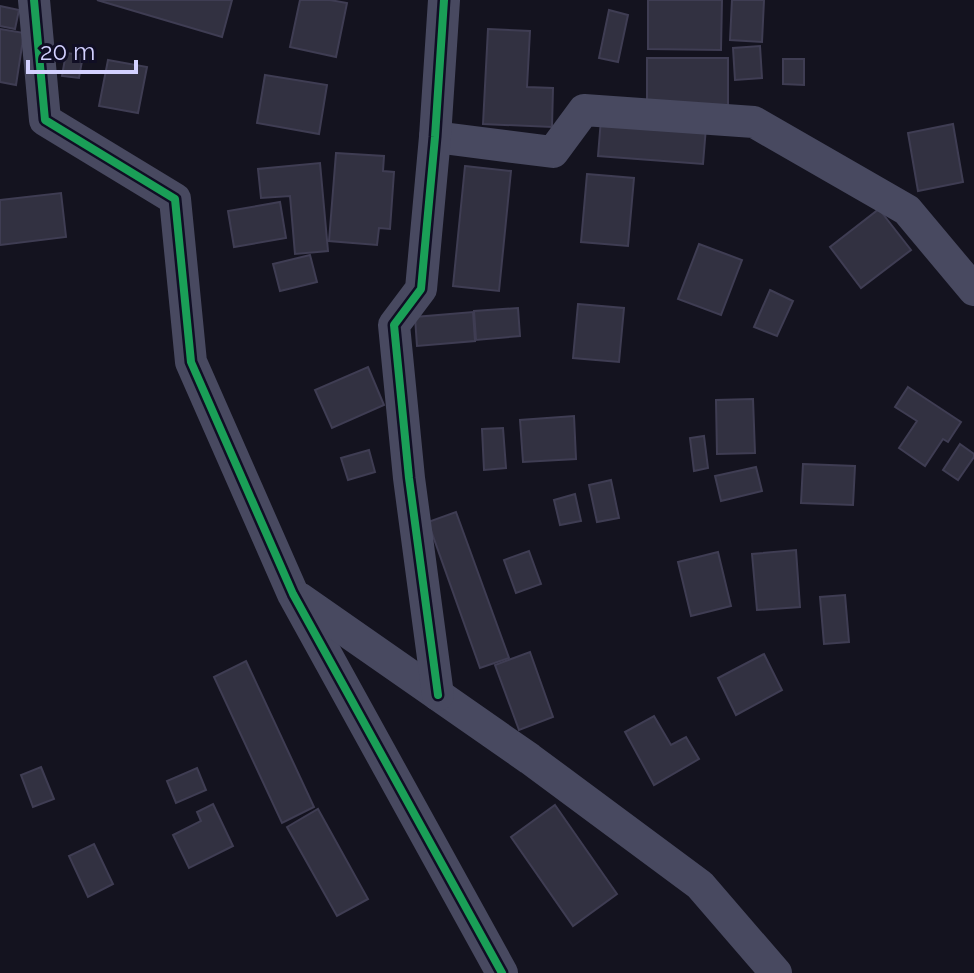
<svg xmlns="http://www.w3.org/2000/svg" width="974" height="973" font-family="Raleway,sans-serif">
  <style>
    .building { fill: #323141; stroke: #3f3d53; stroke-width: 2 }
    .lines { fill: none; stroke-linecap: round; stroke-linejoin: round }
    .street { stroke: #484960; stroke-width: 32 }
    .cycleway-casing { stroke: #100e24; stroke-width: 13 }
    .cycleway { stroke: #1a9f57; stroke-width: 8 }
  </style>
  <rect width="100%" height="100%" fill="#14131f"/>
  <g class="building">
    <path d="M97,0H232L222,37Z"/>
    <path d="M300,0H330L347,3L336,57L290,47Z"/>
    <path d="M648,0H722L721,50L648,49Z"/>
    <path d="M732,0H764L762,42L730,40Z"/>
    <path d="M0,6L19,10L15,29L0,26Z"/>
    <path d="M609,10L628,15L618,62L599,58Z"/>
    <path d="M0,29L24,33L16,85L0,82Z"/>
    <path d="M488,29L530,31L527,87L553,88L552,127L483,124Z"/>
    <path d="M760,46L762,78L735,80L733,48Z"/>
    <path d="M66,53L83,55L79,78L62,76Z"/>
    <rect x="647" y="58" width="81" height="53"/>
    <path d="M783,59H804V85L783,84Z"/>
    <path d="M108,60L147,67L138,113L99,106Z"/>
    <path d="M265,75L327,85L319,134L257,123Z"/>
    <path d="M601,119L706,127L703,164L598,156Z"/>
    <path d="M953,124L963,182L918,191L908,133Z"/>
    <path d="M336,153L384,156L383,171L394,172L390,229L379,228L377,245L329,241Z"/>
    <path d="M320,163L328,251L295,254L290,196L261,198L258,169Z"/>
    <path d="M465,166L511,171L499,291L453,286Z"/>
    <path d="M587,174L634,178L628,246L581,242Z"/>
    <path d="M61,193L66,237L0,245V200Z"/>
    <path d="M280,202L286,238L234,247L228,211Z"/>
    <path d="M879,209L911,250L861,288L830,247Z"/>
    <path d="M699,244L742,260L721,315L678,299Z"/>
    <path d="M310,255L317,282L280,291L273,264Z"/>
    <path d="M770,290L793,301L777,336L754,327Z"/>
    <path d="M578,304L624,308L619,362L573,358Z"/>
    <path d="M518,308L520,336L476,340L474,311Z"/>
    <path d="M473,312L475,341L417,346L415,317Z"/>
    <path d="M368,367L384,405L332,428L315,390Z"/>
    <path d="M908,387L961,422L948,442L943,439L925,466L899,448L917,421L895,407Z"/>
    <path d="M753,399L755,453L717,454L716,400Z"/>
    <path d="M574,416L576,459L523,462L520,420Z"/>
    <path d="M503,428L506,468L484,470L482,429Z"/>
    <path d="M704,436L708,468L694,471L690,438Z"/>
    <path d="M960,444L974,454V457L958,480L943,470Z"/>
    <path d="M369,450L375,472L348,480L341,458Z"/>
    <path d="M803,464L855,466L853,505L801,503Z"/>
    <path d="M756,467L762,491L721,501L715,476Z"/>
    <path d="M611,480L619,518L597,522L589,485Z"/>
    <path d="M575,494L581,521L560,525L554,500Z"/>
    <path d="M456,512L509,658L480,668L428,522Z"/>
    <path d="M796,550L800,607L757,610L752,554Z"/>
    <path d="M529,551L541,584L516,593L504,560Z"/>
    <path d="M718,552L731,606L691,616L678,562Z"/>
    <path d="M845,595L849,642L824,644L820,597Z"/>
    <path d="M530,652L553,717L519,730L495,665Z"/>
    <path d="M764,654L782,690L736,715L718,678Z"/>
    <path d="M246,661L314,807L282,823L214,677Z"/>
    <path d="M654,716L671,745L686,737L699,759L654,785L625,732Z"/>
    <path d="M41,767L54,799L33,807L21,775Z"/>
    <path d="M197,768L206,790L176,803L167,781Z"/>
    <path d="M213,804L233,846L189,868L173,835L201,821L197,812Z"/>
    <path d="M555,805L617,894L573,926L511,837Z"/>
    <path d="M318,809L368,899L337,916L287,827Z"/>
    <path d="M94,844L113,884L88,897L69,856Z"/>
  </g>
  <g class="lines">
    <g class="street">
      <path d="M34,0L45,120L175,199L191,362L293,594L502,973"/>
      <path d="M435,137L553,152L584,110L754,122L907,210L974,290"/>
      <path d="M299,598L530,759L700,885L776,973"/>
      <path d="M438,695L409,478L394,325L421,289L435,137L444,0"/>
    </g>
    <defs>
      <g id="cycleway">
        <path d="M34,0L45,120L175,199L191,362L293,594L502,973"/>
        <path d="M438,695L409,478L394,325L421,289L435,137L444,0"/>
      </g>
    </defs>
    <use href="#cycleway" class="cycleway-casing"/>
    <use href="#cycleway" class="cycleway"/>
  </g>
  <path d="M28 60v12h108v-12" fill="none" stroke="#d3d1ff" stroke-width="4"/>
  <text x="40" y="60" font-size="24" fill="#d3d1ff" stroke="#100e24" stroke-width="6" paint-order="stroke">20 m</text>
</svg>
